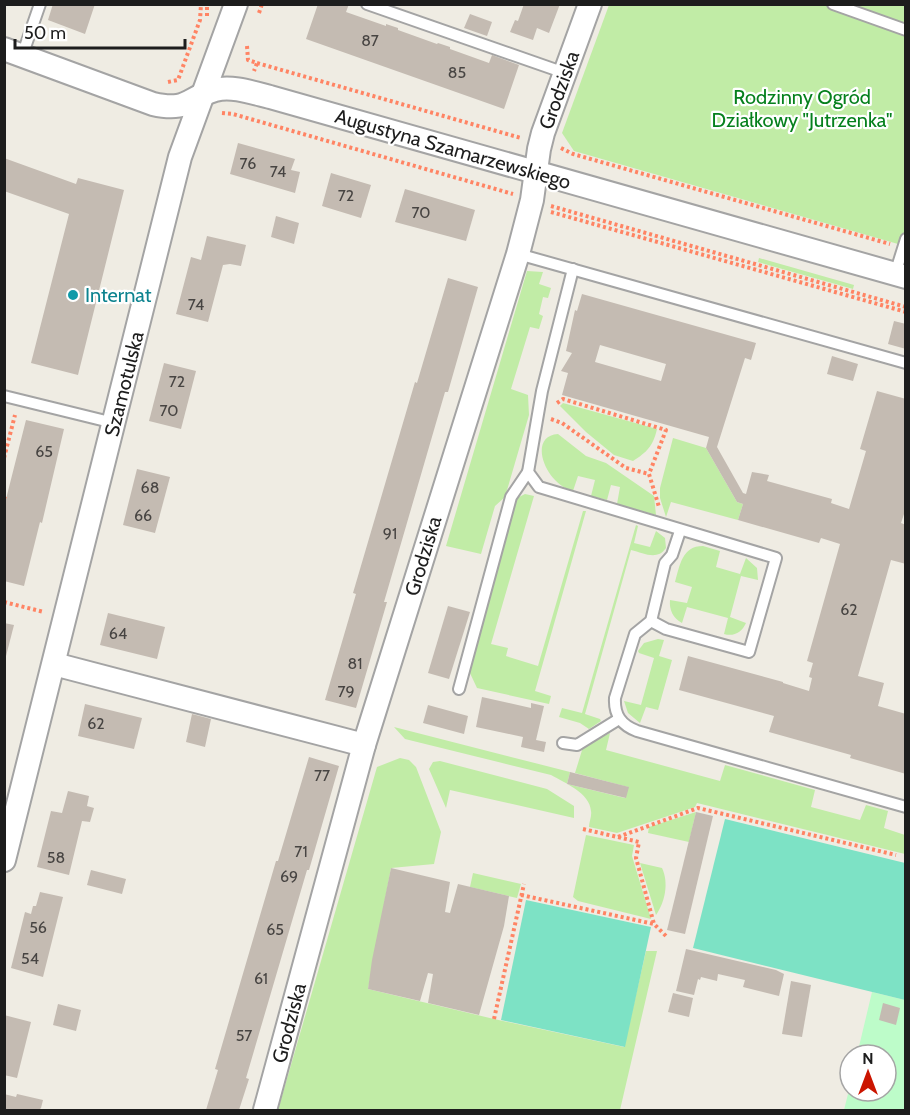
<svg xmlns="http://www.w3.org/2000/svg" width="910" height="1115" font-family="Cabin,sans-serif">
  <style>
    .grass { fill: #c1eca6 }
    .park { fill: #bdfcc9 }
    .pitch { fill: #7de2c5 }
    .building { fill: #c4bbb2; fill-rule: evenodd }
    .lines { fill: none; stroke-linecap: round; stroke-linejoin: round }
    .lane-casing { stroke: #a4a4a4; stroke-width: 14 }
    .street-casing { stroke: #a4a4a4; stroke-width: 26 }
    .path { stroke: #ff8464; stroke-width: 4; stroke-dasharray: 3 3; stroke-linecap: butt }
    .lane { stroke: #fff; stroke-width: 10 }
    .street { stroke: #fff; stroke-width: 22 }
    .culture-dot { fill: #0f9aa8; stroke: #fff; stroke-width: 2 }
    .labels { text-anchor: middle; stroke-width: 4.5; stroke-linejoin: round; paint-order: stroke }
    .number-label { font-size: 16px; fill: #474442 }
    .street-label { font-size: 20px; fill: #1d1d1d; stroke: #fff }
    .park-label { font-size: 20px; fill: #06801d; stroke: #fff }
    .culture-label { font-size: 20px; fill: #0d838f; stroke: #fff; text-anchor: start }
  </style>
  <rect width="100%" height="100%" fill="#efece3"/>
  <g class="grass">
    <path d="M609,5H905V246L574,151L562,133Z"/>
    <path d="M759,258L854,285L853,289L758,262Z"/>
    <path d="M527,271L543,272L539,284L551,288L548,298L543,297L539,314L543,316L539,329L530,327L511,389L528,395L529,415L505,497L495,506L481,554L446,546Z"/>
    <path d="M563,403L657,429C653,446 647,452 633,461L614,455L586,432L560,406Z"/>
    <path d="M558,434L586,456L606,463L654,496L656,515L617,504L620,487L611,485L607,500L591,496L595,480L578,476L573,491C545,484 527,436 558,434Z"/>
    <path d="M673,438L706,448L737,502L743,504L738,520L671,502L666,517L660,498V488Z"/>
    <path d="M525,494L534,496L491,644L508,648L506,656L538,666L583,511H586L535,691L551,696L549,704L477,688L469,671L516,501L519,497Z"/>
    <path d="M636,525L638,526L634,543L650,547L656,531L665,538L666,548C657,561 644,553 631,550L585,714L600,719L601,721L589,729L580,723L559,717L562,708L582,713Z"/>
    <path d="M703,546L720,551L716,567L740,574L746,558L757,568L758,580L741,576L730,617L746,623C742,632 734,637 724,634L728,618L687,607L682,623C673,618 669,610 670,600L687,603L692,587L675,582C680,565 682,546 703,546Z"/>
    <path d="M658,639L664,640L659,656L672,660L658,710L646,707L640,723L628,713L624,701L641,705L654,658L639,653L638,651L644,643Z"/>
    <path d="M394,727L570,772L567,784L625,798L628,787L575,773L583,747L610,733L606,750L720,781L725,765L815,790L811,807L860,820L866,805L888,811L884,828L905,835V854L697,803L695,807L617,833L589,827C589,822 592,816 591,811C590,793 565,783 551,775L405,739Z"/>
    <path d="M400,758L409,760L416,767L441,832L434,864L391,868L368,989L494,1019L624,1047L646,951H657L620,1110H278L377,767Z"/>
    <path d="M440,761L547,789L574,806V818L450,790L446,808L429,769L433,762Z"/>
    <path d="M696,812L689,842L648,833L649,827Z"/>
    <path d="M586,835L634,845L632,856L651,919L578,901L573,897Z"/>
    <path d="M640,863L662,868C669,883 665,902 656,915Z"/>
    <path d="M473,873L521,884L517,898L470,887Z"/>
  </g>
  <path class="park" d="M872,992L905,1000V1110H844L850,1086V1091H886V1055H857Z"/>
  <g class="pitch">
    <path d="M725,819L905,863V1000L693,948Z"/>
    <path d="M526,900L651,927L625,1047L501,1020Z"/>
  </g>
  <g class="building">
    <path d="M53,4H95L85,34L48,20Z"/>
    <path d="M318,4H349L346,12L386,26V24L398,28V30L437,44L438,43L450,47V49L489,63L492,55L519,65L504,109L306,39Z"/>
    <path d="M524,4H560L549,33L537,28L533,40L510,32L515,20L518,21Z"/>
    <path d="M470,14L492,22L487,36L464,28Z"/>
    <path d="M238,143L295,159L291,170L300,172L295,193L230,174Z"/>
    <path d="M4,158L76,184L78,178L124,190L78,375L31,363L69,214L4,191Z"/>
    <path d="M331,173L371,185L361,218L322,206Z"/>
    <path d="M405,189L475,210L466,241L395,222Z"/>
    <path d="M276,216L299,223L294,244L271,237Z"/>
    <path d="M207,236L246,245L241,266L230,264L223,265L208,322L176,314L191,257L201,260Z"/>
    <path d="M448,278L478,287L448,392H445L384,602H387L356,708L325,700L356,594L353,593L415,382L417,383Z"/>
    <path d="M582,294L756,343L751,360L745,358L717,447L743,493L746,494L752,472L769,475L767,481L832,499L831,503L849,509L866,451L860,449L877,391L906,399V508L901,523L906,525V564L891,560L858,676L884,683L878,706L906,714V774L850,758L851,755L769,732L774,716L679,690L688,656L783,682V683L809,691L812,678L809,677L813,663L807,661L840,544L821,538L819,543L738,520L743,504L737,502L706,448L709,437L562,395L568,373L561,371L572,353L566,351L575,310L577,311ZM600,345L666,364L661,381L595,362Z"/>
    <path d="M894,321L906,324V349L888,344Z"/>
    <path d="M832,356L858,364L853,381L827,374Z"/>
    <path d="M164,363L196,371L181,429L149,421Z"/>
    <path d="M26,420L64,429L42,523L40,522L24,586L4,581V507Z"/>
    <path d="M137,469L170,477L155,533L123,525Z"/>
    <path d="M448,606L470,612L449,679L428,673Z"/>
    <path d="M108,613L165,627L157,659L100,645Z"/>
    <path d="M4,623L14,625L5,660H4Z"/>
    <path d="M482,697L531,708V703L544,706L536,740L546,742L544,752L521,747L523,737L476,727Z"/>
    <path d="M85,704L142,718L134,749L78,736Z"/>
    <path d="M428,705L468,716L464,734L423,723Z"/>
    <path d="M192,714L211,719L205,747L186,742Z"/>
    <path d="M309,757L339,766L309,870H307L246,1078L249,1079L239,1110H206L218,1070L215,1069L276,861H278Z"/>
    <path d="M570,772L629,787L626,798L567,784Z"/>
    <path d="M68,791L89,796L87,806L94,808L90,822L82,821L69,875L37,867L51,811L62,813Z"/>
    <path d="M696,812L713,816L685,934L667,930Z"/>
    <path d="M391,868L450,882L445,912L450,913L458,884L509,896L504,926L479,1015L428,1003L433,974L428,973L420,1001L368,989L372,960Z"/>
    <path d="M91,870L126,879L122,894L87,885Z"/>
    <path d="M40,892L63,897L43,977L11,968L25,912L31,914L33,906H36Z"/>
    <path d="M686,949L776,970L784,974L779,996L743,987L745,980L718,974L717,981L701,977L700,980L698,979L694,995L676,991Z"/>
    <path d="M791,981L811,985L802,1037L782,1034Z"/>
    <path d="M673,993L693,998L689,1017L668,1012Z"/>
    <path d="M883,1003L900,1008L896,1025L879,1020Z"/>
    <path d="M58,1004L81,1010L76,1031L53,1025Z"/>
    <path d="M4,1015L31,1022L17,1078L4,1075Z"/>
    <path d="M4,1094L16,1097L17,1094L43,1100L41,1108L39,1110H4Z"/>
  </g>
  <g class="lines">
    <defs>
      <g id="lane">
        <path d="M367,4L565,73"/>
        <path d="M833,4L906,30"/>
        <path d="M22,56L40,4"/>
        <path d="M518,254L906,363"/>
        <path d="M573,269L542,391L528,472L539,487L776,558L749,652L666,629L651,621"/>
        <path d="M895,274L906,239"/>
        <path d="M4,396L114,423"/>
        <path d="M680,531L672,555L665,563L651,621L635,634L615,698C614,715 621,725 637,731L906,807"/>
        <path d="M459,689L511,497L528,472"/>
        <path d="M563,743L577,745L619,719"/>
      </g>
      <g id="street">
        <path d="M4,49L153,104C188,112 187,98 215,90C231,85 254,93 270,97L906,277"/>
        <path d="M54,664L364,745"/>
        <path d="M4,860L180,157L236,4"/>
        <path d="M265,1110L364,745L518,254L532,200L539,149L543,133L590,4"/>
      </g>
    </defs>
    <use href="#lane" class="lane-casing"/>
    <use href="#street" class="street-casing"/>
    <g class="path">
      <path d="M259,13L262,4"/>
      <path d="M207,16V4"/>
      <path d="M247,46L248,60L257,63L254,71"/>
      <path d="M257,63L521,138"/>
      <path d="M168,82L178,80L200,20L201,4"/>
      <path d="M222,113L233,114L513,194"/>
      <path d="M561,148L573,154L890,244"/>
      <path d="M551,206L906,307"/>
      <path d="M551,212L906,312"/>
      <path d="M557,403L563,399L666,430L649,474L659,507"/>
      <path d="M551,419L562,423L626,468L649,474"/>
      <path d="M4,458L15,415"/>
      <path d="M4,498L6,499"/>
      <path d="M4,602L44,612"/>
      <path d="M583,829L639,842L636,858L654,924"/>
      <path d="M618,837L698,808L896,855"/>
      <path d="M521,895L654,924L666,936"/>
      <path d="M494,1019L524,884"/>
    </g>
    <use href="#lane" class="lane"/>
    <use href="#street" class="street"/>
  </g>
  <circle class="culture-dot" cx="73" cy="295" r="6"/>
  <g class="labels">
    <g class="number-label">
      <text x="370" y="46">87</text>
      <text x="457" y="78">85</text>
      <text x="248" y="169">76</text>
      <text x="278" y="177">74</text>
      <text x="346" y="201">72</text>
      <text x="421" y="218">70</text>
      <text x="196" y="310">74</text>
      <text x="177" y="387">72</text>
      <text x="169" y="416">70</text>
      <text x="44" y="457">65</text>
      <text x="150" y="493">68</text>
      <text x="143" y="521">66</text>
      <text x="390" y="539">91</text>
      <text x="849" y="615">62</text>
      <text x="118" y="639">64</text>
      <text x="355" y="669">81</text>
      <text x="346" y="697">79</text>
      <text x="96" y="729">62</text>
      <text x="322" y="781">77</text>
      <text x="301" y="857">71</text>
      <text x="56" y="863">58</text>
      <text x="289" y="882">69</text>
      <text x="38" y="933">56</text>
      <text x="275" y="935">65</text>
      <text x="30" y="964">54</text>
      <text x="261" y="984">61</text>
      <text x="244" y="1041">57</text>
    </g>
    <g class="street-label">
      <text transform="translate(559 90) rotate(-70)" y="7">Grodziska</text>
      <text transform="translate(453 149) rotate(16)" y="7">Augustyna Szamarzewskiego</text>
      <text transform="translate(124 384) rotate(-76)" y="7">Szamotulska</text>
      <text transform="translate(423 556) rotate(-73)" y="7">Grodziska</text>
      <text transform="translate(289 1023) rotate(-75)" y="7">Grodziska</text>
    </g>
    <g class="park-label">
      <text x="802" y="104">Rodzinny Ogród<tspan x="802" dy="23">Działkowy "Jutrzenka"</tspan></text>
    </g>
    <g class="culture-label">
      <text x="85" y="302">Internat</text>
    </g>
  </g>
  <rect width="910" height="1115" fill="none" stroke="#1d1d1d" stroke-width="12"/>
  <g transform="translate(868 1073)"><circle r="28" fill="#ffffff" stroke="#a5a5a5" stroke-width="1.5"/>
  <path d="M0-4.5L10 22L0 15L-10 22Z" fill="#cb1500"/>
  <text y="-9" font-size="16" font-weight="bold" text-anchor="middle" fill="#1d1d1d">N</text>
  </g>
  <path d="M15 39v9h170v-9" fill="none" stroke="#1d1d1d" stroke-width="3"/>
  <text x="24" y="39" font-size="18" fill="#1d1d1d" stroke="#ffffff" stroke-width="4.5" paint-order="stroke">50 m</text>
</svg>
